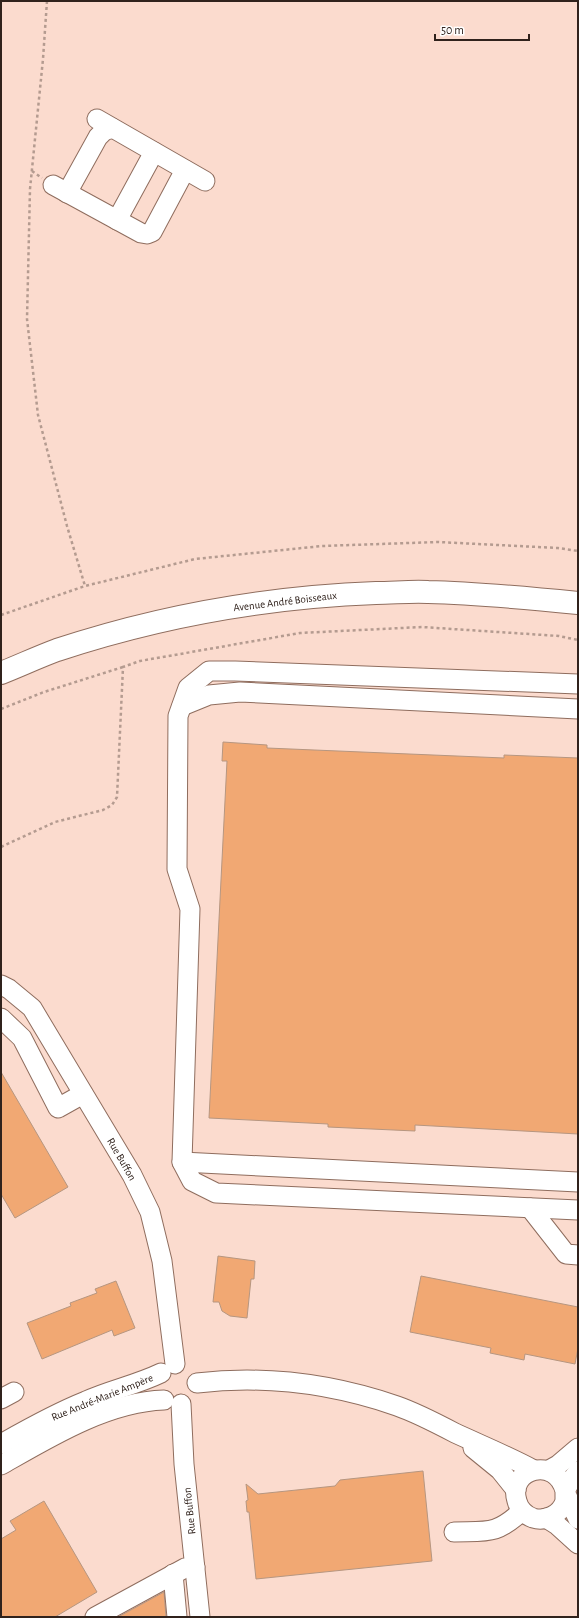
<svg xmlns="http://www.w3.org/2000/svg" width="579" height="1618" font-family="'Alegreya Sans',sans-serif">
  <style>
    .building { fill: #f1a873; stroke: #b69680 }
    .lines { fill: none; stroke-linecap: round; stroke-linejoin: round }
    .minor-casing { stroke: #8f6d5e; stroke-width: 21 }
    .major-casing { stroke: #8f6d5e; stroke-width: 24 }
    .path { stroke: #b49b90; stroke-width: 2.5; stroke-dasharray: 3 3; stroke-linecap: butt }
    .minor { stroke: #fff; stroke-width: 19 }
    .major { stroke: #fff; stroke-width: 22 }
    .labels { text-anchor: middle; stroke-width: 3; stroke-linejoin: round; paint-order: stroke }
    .street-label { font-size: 11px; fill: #30221c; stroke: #fff }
  </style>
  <rect width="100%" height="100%" fill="#fbdbce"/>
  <g class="building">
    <path d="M223,742L267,745V748L504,758V755L578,758V1134L415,1125V1131L328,1127V1124L209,1118L227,761H222Z"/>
    <path d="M1,1072L68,1187L15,1218L1,1194Z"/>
    <path d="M218,1256L255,1261L254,1279H251L247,1318L230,1316L222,1311L219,1302H213Z"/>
    <path d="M421,1276L578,1307V1348L575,1364L525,1354L524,1360L490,1353L491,1348L410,1332Z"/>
    <path d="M116,1281L135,1328L114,1336L112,1330L42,1359L27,1323L71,1306L70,1303L97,1293L95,1289Z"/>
    <path d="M423,1471L432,1561L256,1579L249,1512H247L246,1501L248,1500L246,1484L258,1494L335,1486L340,1480Z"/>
    <path d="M44,1501L97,1592L55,1617H1V1539L16,1530L10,1521Z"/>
    <path d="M164,1592L166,1617H118Z"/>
  </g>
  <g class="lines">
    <defs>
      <g id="minor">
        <path d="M97,119L205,181"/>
        <path d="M53,185L141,233L147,234L152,232L185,170"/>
        <path d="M67,193L98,137L104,131L112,128"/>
        <path d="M117,220L154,152"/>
        <path d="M578,684L235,671H209L188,688L178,716L177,869L190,909L182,1162L192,1181L216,1193L578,1210"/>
        <path d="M182,706L209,695L240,692L578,709"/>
        <path d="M1,985L9,989L32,1008L132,1175L150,1212L162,1261L175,1364"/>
        <path d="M1,1018L22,1038L58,1108L83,1094"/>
        <path d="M182,1162L578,1182"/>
        <path d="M530,1208L566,1254L578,1255"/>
        <path d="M197,1383C265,1375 333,1384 397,1406C417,1413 436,1423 455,1433C481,1445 508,1456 534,1470"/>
        <path d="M1,1399L14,1392"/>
        <path d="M181,1404L184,1464L200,1617"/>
        <path d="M1,1444C29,1428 56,1413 86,1401C110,1390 136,1385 161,1373"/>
        <path d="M473,1448L500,1470L516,1490"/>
        <path d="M1,1465C50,1437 107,1402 164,1400"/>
        <path d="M549,1470L558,1465L578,1448"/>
        <path d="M565,1491C556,1455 507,1469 517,1501C519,1509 525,1515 533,1518C546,1522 561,1514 565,1501C565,1498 565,1494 565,1492C567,1485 574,1477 578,1471"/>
        <path d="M566,1494L578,1519"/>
        <path d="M546,1518L557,1525L578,1544"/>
        <path d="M454,1532C488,1531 496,1535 522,1511"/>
        <path d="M173,1574L177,1617"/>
        <path d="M95,1617L185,1568L195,1567"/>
      </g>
      <path id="major" d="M1,673C19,666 38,657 57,650C160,616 268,597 376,593C393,593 411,591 428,592C478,593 528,598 578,603"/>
    </defs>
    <use href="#minor" class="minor-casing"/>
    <use href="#major" class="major-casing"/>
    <g class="path">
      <path d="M47,1L43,59L30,189L27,319L38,415L67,526L85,586"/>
      <path d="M32,171L42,178"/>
      <path d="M1,615L85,586L195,559L322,546L438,542L558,548L578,551"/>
      <path d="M1,709L44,692L123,667"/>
      <path d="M1,847L55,822L103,810L112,805L117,797L123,667L140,661L300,633L422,627L559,636L578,640"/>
    </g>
    <use href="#minor" class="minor"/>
    <use href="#major" class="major"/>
  </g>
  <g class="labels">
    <g class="street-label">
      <text transform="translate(285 601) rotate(-7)" y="4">Avenue André Boisseaux</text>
      <text transform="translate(122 1159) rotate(60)" y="4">Rue Buffon</text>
      <text transform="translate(102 1397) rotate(-22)" y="4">Rue André-Marie Ampère</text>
      <text transform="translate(189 1511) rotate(-96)" y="4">Rue Buffon</text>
    </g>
  </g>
  <rect width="579" height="1618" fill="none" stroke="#30221c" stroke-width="4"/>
  <path d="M435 34v6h94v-6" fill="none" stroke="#30221c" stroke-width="2"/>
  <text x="441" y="34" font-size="12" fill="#30221c" stroke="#ffffff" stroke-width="3" paint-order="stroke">50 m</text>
</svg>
